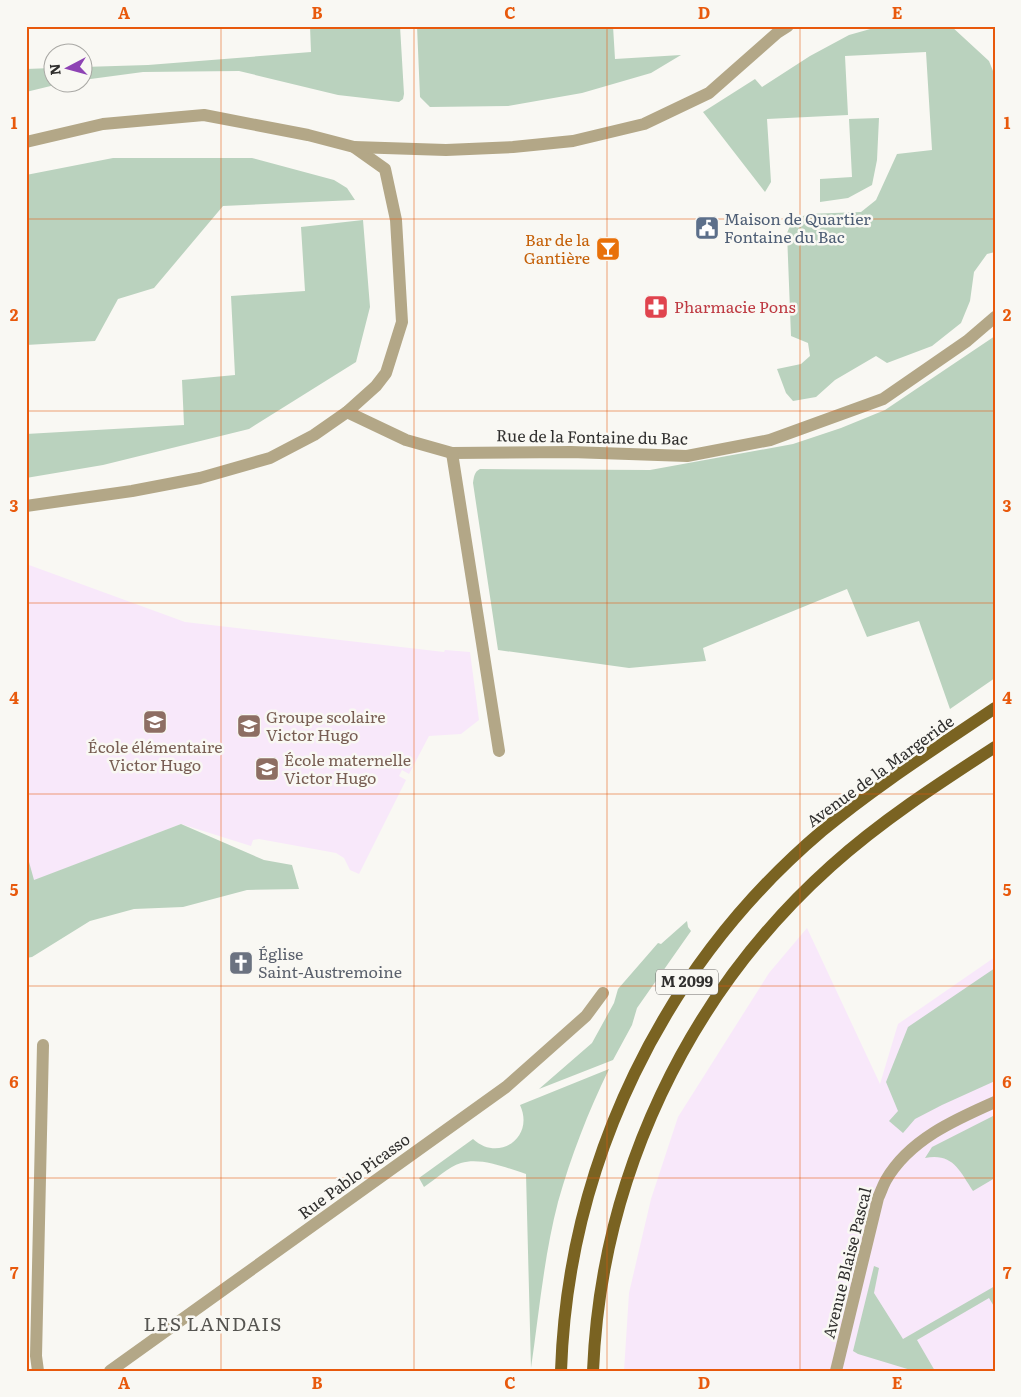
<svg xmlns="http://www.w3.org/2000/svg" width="1021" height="1397" font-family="Literata,serif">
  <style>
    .education { fill: #f8e8fa }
    .green { fill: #bad2be }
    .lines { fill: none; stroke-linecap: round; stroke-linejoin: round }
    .minor { stroke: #b3a787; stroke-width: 12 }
    .primary { stroke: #7a6322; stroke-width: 12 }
    .grid { fill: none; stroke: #e8590c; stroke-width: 1; stroke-opacity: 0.55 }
    .labels { text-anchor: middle; stroke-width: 5; stroke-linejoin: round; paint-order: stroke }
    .shield { fill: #f9f8f3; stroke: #6c6b69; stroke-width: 1 }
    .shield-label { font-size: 15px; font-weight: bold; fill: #302f2e }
    .service-label { font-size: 16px; fill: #4e5e75; stroke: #f9f8f3; text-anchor: start }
    .food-label { font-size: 16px; fill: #c56008; stroke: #f9f8f3; text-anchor: end }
    .health-label { font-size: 16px; fill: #be3a42; stroke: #f9f8f3; text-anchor: start }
    .street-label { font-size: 16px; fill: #302f2e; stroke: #f9f8f3 }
    .education-label { font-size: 16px; fill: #785e54; stroke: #f9f8f3; text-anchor: start }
    .worship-label { font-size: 16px; fill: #5b616d; stroke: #f9f8f3; text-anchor: start }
    .quarter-label { font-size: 19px; letter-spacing: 1px; fill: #565551; stroke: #f9f8f3 }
    .neatline { fill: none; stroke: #e8590c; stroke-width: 2 }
    .grid-label { font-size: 16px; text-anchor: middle; font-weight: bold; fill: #e8590c }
  </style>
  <rect width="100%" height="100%" fill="#f9f8f3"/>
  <g class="education">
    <path d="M29,565L185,622L444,652L445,650L470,652L479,720L461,734L429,736L409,774L402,770L399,776L406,780L359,874L350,870L344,858L336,853L259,839L253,840L251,846L181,824L33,881L26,851V580Z"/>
    <path d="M807,928L880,1084L898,1024L995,957V1371H624L629,1293L651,1199L678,1117L769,973Z"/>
  </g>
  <g class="green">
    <path d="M310,26H400L404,94L403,99L399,102L338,95L239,71L143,72L83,80V67L148,65L311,52Z"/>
    <path d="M417,26H613L615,59L681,55L651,73L582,93L508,106L430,107L420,97Z"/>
    <path d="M881,26H951L989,61L995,76V252L987,254L974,272L970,301L961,323L932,346L887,363L876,356L835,380L816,397L793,401L786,393L777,369L801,364L810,356L808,343L791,336L787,233L790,226L806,214L861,212L876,200L897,154L932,150L926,52L845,56L848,115L767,119L771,182L765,192L703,112L755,79L762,87L810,56L849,35Z"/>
    <path d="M52,68V82L63,83L26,92V69Z"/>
    <path d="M879,118L877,160L872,185L848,198L820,202V179L852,177L849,119Z"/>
    <path d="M113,158H252L334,180L347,188L355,200L223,206L154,288L118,299L95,341L26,345V175Z"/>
    <path d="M363,220L370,307L356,362L249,429L103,465L26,478V434L184,425L182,380L235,375L231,296L305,291L301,227Z"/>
    <path d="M995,336V678L950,709L919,621L867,637L847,589L703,648L706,661L629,668L498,650L473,483C474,477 474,472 480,469L650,470L793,444L841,428L885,410Z"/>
    <path d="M181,824L264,860L292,865L299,889L247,890L183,907L134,909L90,921L32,957L26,958V851L34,880Z"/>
    <path d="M687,921L688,927L691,931L637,1008L632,1025L613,1060L539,1089L592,1043L614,1003L618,989L658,943L661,944Z"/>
    <path d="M995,968V1081L942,1105L915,1119L903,1133L889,1121L898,1111L886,1082L908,1027Z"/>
    <path d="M609,1069C588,1112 571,1156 558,1202C544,1256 539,1313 531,1368L526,1174C507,1168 481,1157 461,1163C448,1167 436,1179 424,1187L419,1178L473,1139C499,1163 535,1137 520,1105Z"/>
    <path d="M995,1115V1178L973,1191C959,1170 953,1153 925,1158L932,1147Z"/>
    <path d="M874,1266L879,1268L874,1293L903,1339L995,1286V1308L989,1298L917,1340L935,1371H914L858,1354L853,1351Z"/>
  </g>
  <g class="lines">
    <g class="minor">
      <path d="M26,142L103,124L204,115L308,135L354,147L385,169L396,220L402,322L386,373L376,386L347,412L314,435L270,458L200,478L132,491L26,506"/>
      <path d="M354,147L446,150L513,147L573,141L644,124L709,93L777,33L788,26"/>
      <path d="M347,412L406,440L452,453L571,452L687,456L770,440L883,399L967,341L995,317"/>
      <path d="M452,453L499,751"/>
      <path d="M38,1371L36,1356L43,1045"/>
      <path d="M110,1371L506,1087L586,1016L603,993"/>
      <path d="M836,1371L878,1198C881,1192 883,1185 886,1180C909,1140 954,1120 995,1102"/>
    </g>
    <g class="primary">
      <path d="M561,1371C568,1163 663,966 822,831C876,786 936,748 995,708"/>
      <path d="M593,1371C601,1178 687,995 831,866C881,821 938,784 995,747"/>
    </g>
  </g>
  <path class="grid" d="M221,26V1371M414,26V1371M607,26V1371M800,26V1371M26,219H995M26,411H995M26,603H995M26,794H995M26,986H995M26,1178H995"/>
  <defs>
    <symbol id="civic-square" viewBox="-11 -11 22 22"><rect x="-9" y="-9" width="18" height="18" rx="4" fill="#5c6f8a" stroke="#f9f8f3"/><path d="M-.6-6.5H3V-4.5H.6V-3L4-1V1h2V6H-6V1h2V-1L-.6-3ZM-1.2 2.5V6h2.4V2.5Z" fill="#fff"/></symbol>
    <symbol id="bar-square" viewBox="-11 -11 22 22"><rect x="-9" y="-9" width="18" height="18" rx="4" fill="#e8710a" stroke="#f9f8f3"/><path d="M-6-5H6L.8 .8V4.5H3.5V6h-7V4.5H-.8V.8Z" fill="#fff"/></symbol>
    <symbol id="pharmacy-square" viewBox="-11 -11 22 22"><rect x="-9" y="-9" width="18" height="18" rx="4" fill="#e0444e" stroke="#f9f8f3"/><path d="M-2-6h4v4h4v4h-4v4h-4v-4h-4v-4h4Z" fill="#fff"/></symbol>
    <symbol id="school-square" viewBox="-11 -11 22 22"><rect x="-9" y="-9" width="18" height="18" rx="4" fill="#8d6e63" stroke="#f9f8f3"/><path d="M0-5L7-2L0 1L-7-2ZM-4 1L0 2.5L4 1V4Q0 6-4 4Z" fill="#fff"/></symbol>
    <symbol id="church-square" viewBox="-11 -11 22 22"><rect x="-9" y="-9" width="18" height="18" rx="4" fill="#6b7280" stroke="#f9f8f3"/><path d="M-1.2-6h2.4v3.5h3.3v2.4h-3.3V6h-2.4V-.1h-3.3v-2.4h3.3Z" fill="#fff"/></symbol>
  </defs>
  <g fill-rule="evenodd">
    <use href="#civic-square" x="693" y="214" width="28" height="28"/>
    <use href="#bar-square" x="594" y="235" width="28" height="28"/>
    <use href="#pharmacy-square" x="642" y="293" width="28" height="28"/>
    <use href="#school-square" x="141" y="708" width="28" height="28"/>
    <use href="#school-square" x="235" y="712" width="28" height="28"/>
    <use href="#school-square" x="253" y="755" width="28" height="28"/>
    <use href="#church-square" x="227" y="949" width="28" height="28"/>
  </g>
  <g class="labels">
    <rect class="shield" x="656" y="969.5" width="62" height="25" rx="4"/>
    <g class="shield-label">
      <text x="687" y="987">M 2099</text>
    </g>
    <g class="service-label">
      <text x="724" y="225">Maison de Quartier<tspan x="724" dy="18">Fontaine du Bac</tspan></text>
    </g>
    <g class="food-label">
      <text x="590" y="246">Bar de la<tspan x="590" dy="18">Gantière</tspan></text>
    </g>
    <g class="health-label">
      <text x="674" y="313">Pharmacie Pons</text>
    </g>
    <g class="street-label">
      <text transform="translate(592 437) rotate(1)" y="6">Rue de la Fontaine du Bac</text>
      <text transform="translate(880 771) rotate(-36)" y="6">Avenue de la Margeride</text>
      <text transform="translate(354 1176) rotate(-36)" y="6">Rue Pablo Picasso</text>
      <text transform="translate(847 1263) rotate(-76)" y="6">Avenue Blaise Pascal</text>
    </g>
    <g class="education-label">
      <text x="266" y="723">Groupe scolaire<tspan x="266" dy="18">Victor Hugo</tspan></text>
      <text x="155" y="753" text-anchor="middle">École élémentaire<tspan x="155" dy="18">Victor Hugo</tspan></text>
      <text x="284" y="766">École maternelle<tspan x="284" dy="18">Victor Hugo</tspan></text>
    </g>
    <g class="worship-label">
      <text x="258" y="960">Église<tspan x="258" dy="18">Saint-Austremoine</tspan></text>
    </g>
    <g class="quarter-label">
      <text x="213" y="1331">LES LANDAIS</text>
    </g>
  </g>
  <rect width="1021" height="1397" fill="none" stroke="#f9f8f3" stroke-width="55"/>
  <g transform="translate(68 68) rotate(264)"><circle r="24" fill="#f9f8f3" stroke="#a9a8a4"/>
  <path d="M0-4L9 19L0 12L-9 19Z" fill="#8e43b4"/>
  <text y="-8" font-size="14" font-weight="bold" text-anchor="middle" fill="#302f2e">N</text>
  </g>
  <rect x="28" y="28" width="966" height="1342" class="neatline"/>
  <g class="grid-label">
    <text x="124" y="19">A</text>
    <text x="317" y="19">B</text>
    <text x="510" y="19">C</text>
    <text x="704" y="19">D</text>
    <text x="897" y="19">E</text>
    <text x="14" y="129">1</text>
    <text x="1007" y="129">1</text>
    <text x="14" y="321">2</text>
    <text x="1007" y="321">2</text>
    <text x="14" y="512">3</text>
    <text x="1007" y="512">3</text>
    <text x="14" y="704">4</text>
    <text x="1007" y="704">4</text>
    <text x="14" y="896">5</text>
    <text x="1007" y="896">5</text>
    <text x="14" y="1088">6</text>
    <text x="1007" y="1088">6</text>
    <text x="14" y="1279">7</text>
    <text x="1007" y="1279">7</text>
    <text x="124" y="1389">A</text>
    <text x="317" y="1389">B</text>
    <text x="510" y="1389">C</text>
    <text x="704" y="1389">D</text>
    <text x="897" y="1389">E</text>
  </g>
</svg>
